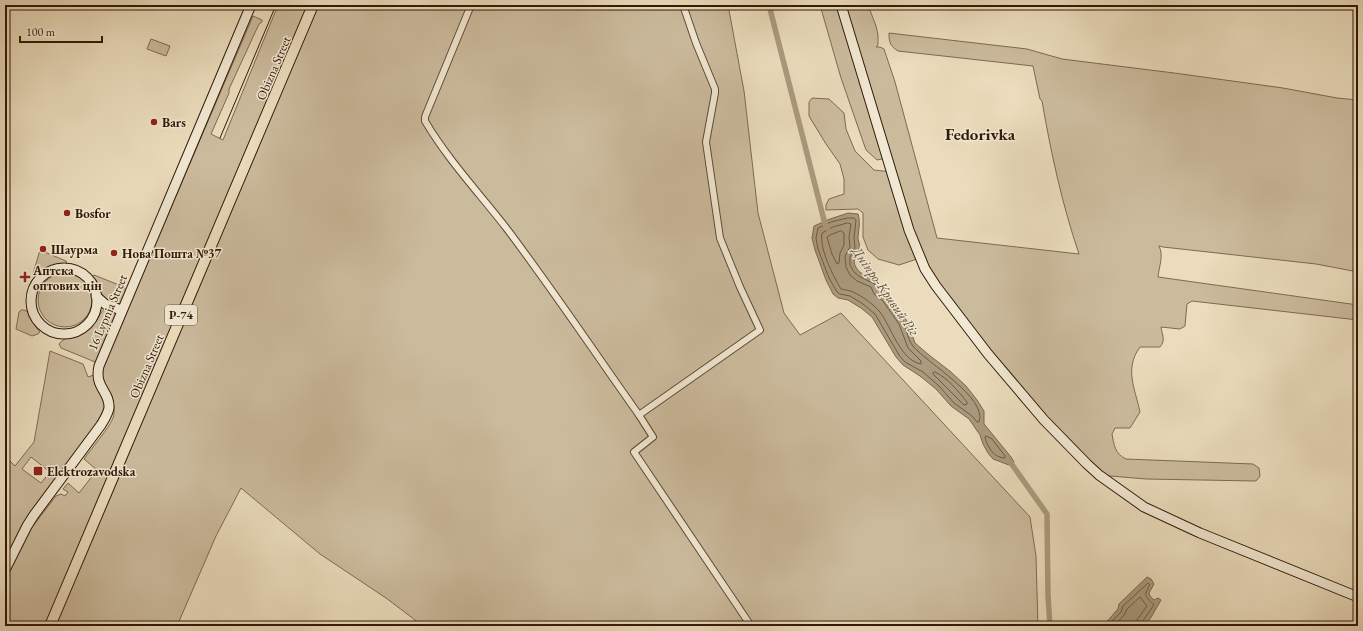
<svg xmlns="http://www.w3.org/2000/svg" width="1363" height="631" font-family="'EB Garamond',serif">
  <style>
    .green { fill: #cbbb9d; stroke: #7e6a51; fill-rule: evenodd }
    .water { fill: #ab9a7e; stroke: #7b664e }
    .lines { fill: none; stroke-linecap: round; stroke-linejoin: round }
    .shore { stroke: #6e5a42; stroke-width: 1 }
    .canal { stroke: #ab9a7e; stroke-width: 5.5 }
    .street-casing { stroke: #604a33; stroke-width: 8 }
    .secondary-casing { stroke: #321905; stroke-width: 11 }
    .primary-casing { stroke: #321905; stroke-width: 12 }
    .street { stroke: #f1e8d3; stroke-width: 6 }
    .secondary { stroke: #f1e8d3; stroke-width: 9 }
    .primary { stroke: #eadcbc; stroke-width: 10 }
    .tram { stroke: #321905; stroke-width: 1 }
    .poi-dot { fill: #8f2418; stroke: #f1e8d3; stroke-width: 1.5 }
    .labels { text-anchor: middle; stroke-width: 3; stroke-linejoin: round; paint-order: stroke }
    .shield { fill: #f1e8d3; stroke: #6b5743; stroke-width: 1 }
    .shield-label { font-size: 12px; font-weight: bold; fill: #321905 }
    .street-label { font-size: 13px; fill: #321905; stroke: #f1e8d3 }
    .poi-label { font-size: 13px; font-weight: bold; fill: #321905; stroke: #f1e8d3; text-anchor: start }
    .water-label { font-size: 14px; font-style: italic; fill: #624d35; stroke: #f1e8d3 }
    .district-label { font-size: 17px; font-weight: bold; fill: #321905; stroke: #f1e8d3 }
  </style>
  <rect width="100%" height="100%" fill="#eadcbc"/>
  <filter id="stains"><feTurbulence type="fractalNoise" baseFrequency=".005" numOctaves="4"/><feColorMatrix values="0 0 0 0 .2 0 0 0 0 .09 0 0 0 0 .02 0 0 0 .5 -.17"/></filter>
  <radialGradient id="worn" r=".72"><stop offset=".6" stop-color="#630" stop-opacity="0"/><stop offset="1" stop-color="#630" stop-opacity=".3"/></radialGradient>
  <g class="green">
    <path d="M278,5H728L744,91L758,213L784,313L800,335L841,313L1030,517L1036,556L1038,626H423L386,598L320,554L241,488L216,536L177,626H10L5,623V576L29,531L56,496L61,494L65,496L68,492L63,489L68,483L79,493L97,470L84,459C91,449 109,428 113,418C115,412 114,404 112,399C107,387 99,380 103,367L253,16L262,20V22L259,24L229,89V93L211,134L223,140Z"/>
    <path d="M820,5H868L876,26L878,35V45L876,47H880L884,49L895,82L937,238L1079,254C1062,204 1051,153 1042,101L1040,99L1033,66L898,51C890,46 889,42 889,33L1027,49L1062,59L1174,73L1283,88L1337,98L1358,100V272L1316,264L1163,247L1159,246C1164,256 1159,266 1158,277L1358,305V320L1192,301L1187,304L1185,326L1180,329L1161,327C1162,335 1166,340 1160,347H1140C1124,369 1135,388 1140,412L1130,428H1115L1112,434C1114,445 1115,454 1126,459L1253,464L1259,468L1260,476L1256,481L1146,479L1099,475L1044,420L920,258L899,265L878,259L868,250L863,237V213L858,209L826,210V205L829,199L844,194V179L840,164L826,144L809,116V102L812,98L829,99L844,113L846,129L855,151L874,170L892,172L887,158L877,160L866,150L841,78Z"/>
    <path d="M151,39L170,46L166,56L147,49Z"/>
    <path d="M40,250L66,261L67,264L66,265L51,268L37,277L35,276L33,274Z"/>
    <circle cx="65" cy="300" r="27"/>
    <path d="M94,275L124,287L126,291L121,304C105,305 98,288 91,277Z"/>
    <path d="M104,309L115,312L116,315L100,359L95,362L61,348L59,344C64,336 80,336 88,330C96,324 98,316 104,309Z"/>
    <path d="M21,310H24L28,312L33,323L40,332L38,334L32,336L16,329L19,312Z"/>
    <path d="M50,351L83,364L88,377L94,375L105,402L103,415L5,564V463L10,461L15,466L34,442ZM31,457L50,472L41,483L22,469Z"/>
  </g>
  <g class="water">
    <path d="M848,213L858,214C861,223 858,231 858,239C859,242 860,246 859,249C858,257 850,259 857,269C862,276 872,277 879,282L881,288L888,293L907,321L915,343L929,355L951,372L966,386L977,400L984,411V424L1011,457L1014,462L1013,464L1009,465L993,459L988,453L983,444L980,435L969,419L951,406L936,389L920,376L903,365L896,357L872,317L861,308L848,300L838,298L833,294L826,280L815,250L812,238L814,226L830,219Z"/>
    <path d="M1147,577L1151,579L1154,584L1149,593L1150,596L1154,600L1158,598L1161,600L1150,619L1143,626H1103L1118,609L1119,604Z"/>
  </g>
  <g class="lines">
    <g class="shore">
      <path d="M848,218H854L856,220L854,238L855,248L850,257V265L854,272L860,277L875,284C879,292 881,292 886,298C893,304 900,315 904,323C907,331 908,340 913,346C927,363 988,398 979,422H977L972,416L954,403L939,386L923,372L905,362L899,355L875,314L863,304L850,296L840,294L837,292L829,278L818,249L816,238L818,228L831,222Z"/>
      <path d="M848,223L851,224L849,237L850,247L845,256L846,267L850,275L857,281L871,287L874,294L883,301L899,324L908,348L921,361V364C900,360 892,328 880,312C873,304 862,296 853,292C849,290 845,290 841,289C833,276 819,248 822,233L833,227Z"/>
      <path d="M841,231L844,233V245L840,253L839,263L837,264L832,254L827,237L830,235Z"/>
      <path d="M935,372C948,378 958,391 967,402V404L964,405L934,375L933,373Z"/>
      <path d="M986,436L992,439L1005,456V458C994,458 988,448 985,438Z"/>
      <path d="M1107,626L1121,612L1123,606L1148,583L1150,585C1142,597 1147,597 1154,605L1142,622L1141,626"/>
      <path d="M1114,626L1124,615L1127,609L1140,597L1147,606L1137,620L1136,626"/>
    </g>
    <g class="canal">
      <path d="M769,5L825,224L827,228"/>
      <path d="M1008,459L1047,514L1048,596L1050,626"/>
    </g>
    <defs>
      <g id="street">
        <path d="M471,5L427,112L425,117V121C448,160 480,194 507,229C553,290 595,353 639,415L760,330L740,287L720,238L706,142L715,93V89L696,43L683,5"/>
        <path d="M639,415L653,437L634,452L751,626"/>
      </g>
      <g id="secondary">
        <path d="M841,5L909,230L925,269L936,286L988,354L1044,420L1087,464L1099,475L1144,507L1200,533L1358,597"/>
        <circle cx="64" cy="301" r="33"/>
        <path d="M96,296L105,304L121,310"/>
        <path d="M5,570L27,526L34,515L101,425C104,420 108,414 109,408C110,391 94,388 99,366L251,5"/>
      </g>
      <path id="primary" d="M50,626L313,5"/>
    </defs>
    <use href="#street" class="street-casing"/>
    <use href="#secondary" class="secondary-casing"/>
    <use href="#primary" class="primary-casing"/>
    <use href="#street" class="street"/>
    <use href="#secondary" class="secondary"/>
    <use href="#primary" class="primary"/>
    <path class="tram" d="M220,138L276,5"/>
  </g>
  <g class="poi-dot">
    <circle cx="154" cy="122" r="4"/>
    <circle cx="67" cy="213" r="4"/>
    <circle cx="43" cy="249" r="4"/>
    <circle cx="114" cy="253" r="4"/>
    <path d="M23 271h4v4h4v4h-4v4h-4v-4h-4v-4h4z"/>
    <rect x="33" y="466" width="10" height="10" rx="2"/>
  </g>
  <g class="labels">
    <rect class="shield" x="165" y="305" width="32" height="20" rx="3"/>
    <g class="shield-label">
      <text x="181" y="319">Р-74</text>
    </g>
    <g class="street-label">
      <text transform="translate(273 68) rotate(-67)" y="5">Obizna Street</text>
      <text transform="translate(107 312) rotate(-67)" y="5">16 Lypnia Street</text>
      <text transform="translate(146 366) rotate(-67)" y="5">Obizna Street</text>
    </g>
    <g class="poi-label">
      <text x="162" y="127">Bars</text>
      <text x="75" y="218">Bosfor</text>
      <text x="51" y="254">Шаурма</text>
      <text x="122" y="258">Нова Пошта №37</text>
      <text x="33" y="275">Аптека<tspan x="33" dy="15">оптових цін</tspan></text>
      <text x="47" y="476">Elektrozavodska</text>
    </g>
    <g class="water-label">
      <text transform="translate(886 291) rotate(55)" y="5">Дніпро-Кривий Ріг</text>
    </g>
    <g class="district-label">
      <text x="980" y="140">Fedorivka</text>
    </g>
  </g>
  <rect width="1363" height="631" fill="none" stroke="#eadcbc" stroke-width="20"/>
  <rect x="6" y="6" width="1351" height="619" fill="none" stroke="#321905" stroke-width="2"/>
  <rect x="10" y="10" width="1343" height="611" fill="none" stroke="#321905"/>
  <path d="M20 36v6h82v-6" fill="none" stroke="#321905" stroke-width="2"/>
  <text x="26" y="36" font-size="12" fill="#321905" stroke="#f1e8d3" stroke-width="3" paint-order="stroke">100 m</text>
  <rect width="100%" height="100%" filter="url(#stains)"/>
  <rect width="100%" height="100%" fill="url(#worn)"/>
</svg>
